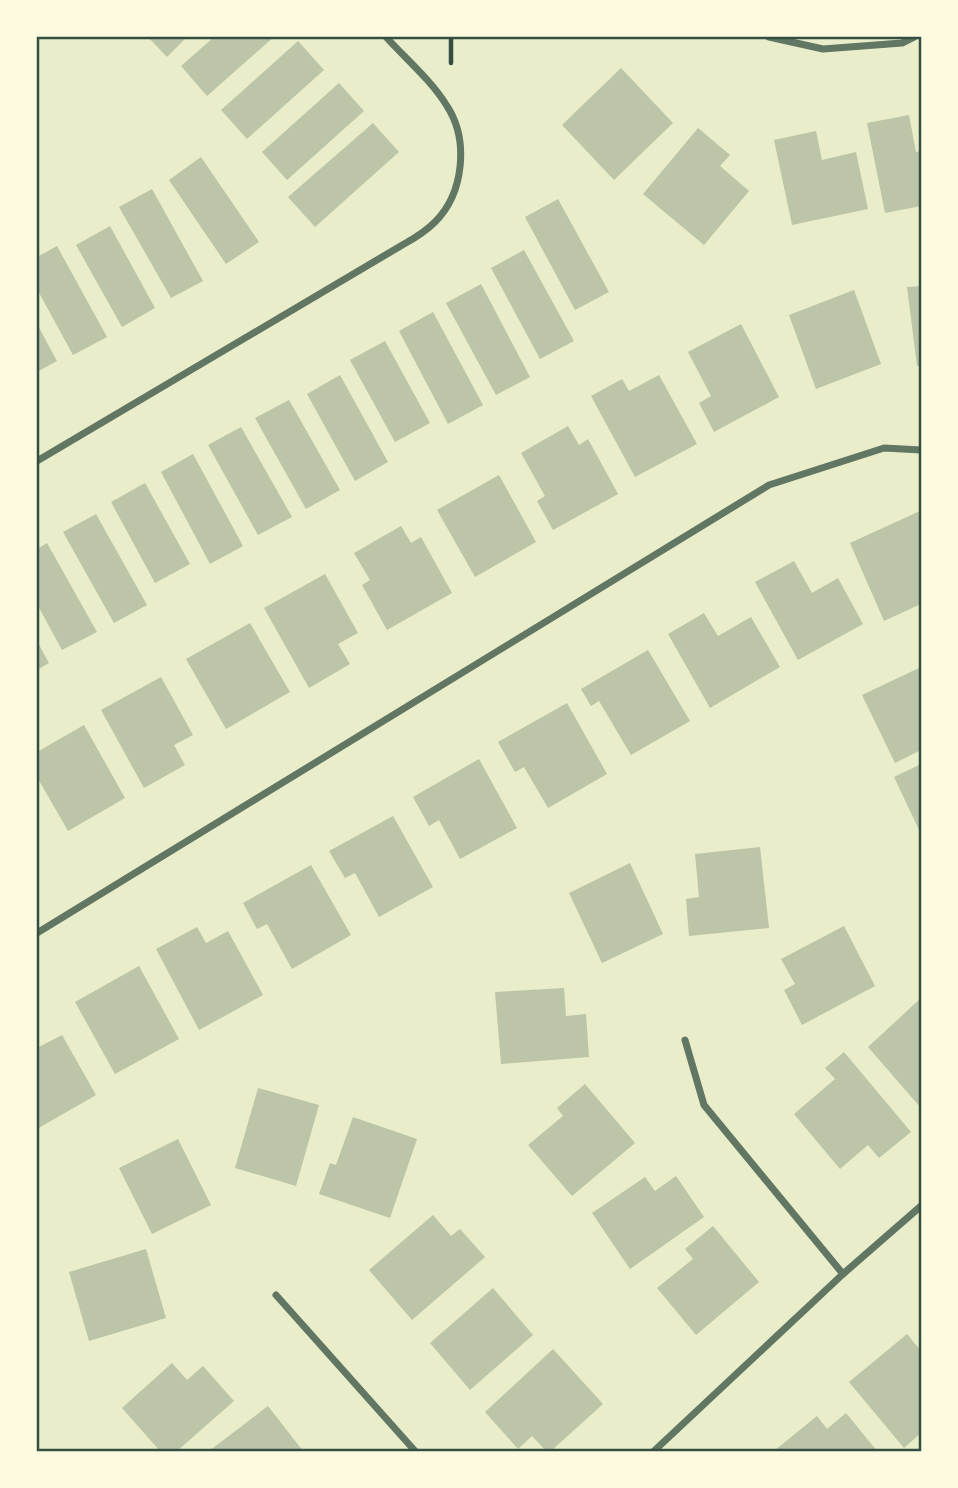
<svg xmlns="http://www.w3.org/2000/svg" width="958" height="1488" font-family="'Times New Roman',serif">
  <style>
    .building { fill: #bcc5a7 }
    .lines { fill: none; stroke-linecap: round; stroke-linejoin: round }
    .path { stroke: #344e41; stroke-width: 4.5 }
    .minor { stroke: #617663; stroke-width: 7 }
    .neatline { fill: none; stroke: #344e41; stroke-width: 2.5 }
  </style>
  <rect width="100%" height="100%" fill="#e9edc9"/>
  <g class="building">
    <path d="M148,37H187L167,57Z"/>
    <path d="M214,37H274L207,96L181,66Z"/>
    <path d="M298,41L324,70L247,139L221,110Z"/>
    <path d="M621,68L673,123L614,180L562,125Z"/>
    <path d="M339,83L364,111L287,180L262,152Z"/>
    <path d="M909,115L916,152L921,151V206L885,213L867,123Z"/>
    <path d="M373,123L399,152L315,227L288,197Z"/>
    <path d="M698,128L730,155L720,166L749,191L704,245L643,194Z"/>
    <path d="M816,131L822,160L856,152L868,209L792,225L774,140Z"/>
    <path d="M201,157L259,242L226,264L169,180Z"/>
    <path d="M152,189L203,281L171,298L119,207Z"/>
    <path d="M558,199L609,292L575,310L525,217Z"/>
    <path d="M110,226L155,308L122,327L76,245Z"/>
    <path d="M57,246L107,337L73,355L37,289V257Z"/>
    <path d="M524,250L574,341L540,359L491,268Z"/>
    <path d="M481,284L530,377L496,395L446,303Z"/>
    <path d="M921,286V366H917L907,287Z"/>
    <path d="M854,290L881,364L816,389L789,315Z"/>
    <path d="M433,312L483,405L448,424L399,331Z"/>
    <path d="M37,324L57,361L37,372Z"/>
    <path d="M741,324L779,397L714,432L699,403L711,396L688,352Z"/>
    <path d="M385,341L430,423L395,442L350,360Z"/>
    <path d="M340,375L388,462L355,481L307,394Z"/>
    <path d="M659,375L697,444L635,477L591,396L622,379L629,391Z"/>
    <path d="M289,400L340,490L306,509L255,418Z"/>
    <path d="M568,426L579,445L588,439L618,494L553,530L537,501L545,496L521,453Z"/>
    <path d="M241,427L292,517L258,535L208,445Z"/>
    <path d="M193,454L243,546L210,564L161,472Z"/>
    <path d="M499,475L536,542L475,577L437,510Z"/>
    <path d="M145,483L190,564L155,583L111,502Z"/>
    <path d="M920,511L921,604L884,621L850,543Z"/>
    <path d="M96,514L147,605L114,623L63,532Z"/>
    <path d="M401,526L411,543L421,537L452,593L387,630L362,585L370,580L354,553Z"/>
    <path d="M47,543L97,632L62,650L37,604V549Z"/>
    <path d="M794,561L812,593L838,578L863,624L798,660L755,582Z"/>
    <path d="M325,574L358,633L338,644L350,664L309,688L264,608Z"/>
    <path d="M704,613L718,636L751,617L780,667L710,708L668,634Z"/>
    <path d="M250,623L290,692L226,729L186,659Z"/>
    <path d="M37,641L49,663L37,670Z"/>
    <path d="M648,650L690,721L631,755L599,701L591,706L581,689Z"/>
    <path d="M921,667V750L895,763L862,695Z"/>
    <path d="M161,677L193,735L174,745L185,765L144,788L101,710Z"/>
    <path d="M567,703L607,774L548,808L524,767L515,772L498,742Z"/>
    <path d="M84,725L125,798L68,831L37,777V752Z"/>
    <path d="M479,759L517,828L460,859L439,820L429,826L413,797Z"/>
    <path d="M921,764V834L894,777Z"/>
    <path d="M393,816L433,887L379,917L355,873L345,878L329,851Z"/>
    <path d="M760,847L769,928L689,936L686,899L699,897L695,854Z"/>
    <path d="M630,863L663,934L602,963L569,893Z"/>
    <path d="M311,865L351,935L292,969L267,924L257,929L243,903Z"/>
    <path d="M844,926L875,986L802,1025L784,990L795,984L781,959Z"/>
    <path d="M197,927L206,943L228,931L263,995L199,1030L156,949Z"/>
    <path d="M139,966L179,1039L115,1074L75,1002Z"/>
    <path d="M564,988L566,1016L586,1014L589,1057L501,1064L495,992Z"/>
    <path d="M921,998V1108L868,1047Z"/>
    <path d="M62,1035L96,1095L37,1129V1043L39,1047Z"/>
    <path d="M844,1052L911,1132L879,1158L868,1145L840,1169L794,1114L835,1079L825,1068Z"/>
    <path d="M585,1084L635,1143L572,1196L528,1145L563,1116L557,1108Z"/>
    <path d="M258,1088L319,1105L296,1186L235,1168Z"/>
    <path d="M353,1117L417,1139L390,1218L319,1194L330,1163L336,1165Z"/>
    <path d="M178,1139L211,1205L152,1234L119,1168Z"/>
    <path d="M676,1176L704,1217L630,1269L592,1213L645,1177L655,1191Z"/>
    <path d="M433,1215L451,1236L460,1229L485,1257L412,1320L369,1270Z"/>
    <path d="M713,1226L759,1282L696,1335L657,1288L693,1259L685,1249Z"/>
    <path d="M146,1249L166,1318L89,1341L69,1272Z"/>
    <path d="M493,1288L533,1335L470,1390L430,1343Z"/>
    <path d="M907,1334L921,1351V1433L904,1448L849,1382Z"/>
    <path d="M553,1349L603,1404L551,1451H546L532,1436L518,1449L485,1412Z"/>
    <path d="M172,1363L187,1380L203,1366L234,1401L177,1451H160L122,1408Z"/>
    <path d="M268,1406L303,1451H209Z"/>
    <path d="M846,1413L877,1451H774L817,1416L827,1429Z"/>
  </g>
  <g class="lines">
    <path class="path" d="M451,37V63"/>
    <g class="minor">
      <path d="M769,37L823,49L902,43L914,37"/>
      <path d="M37,461L404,244C415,238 426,231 435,222C464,193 469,140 447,106C431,80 406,59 386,37"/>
      <path d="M37,933L769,485L884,448L921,450"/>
      <path d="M685,1040L704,1105L843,1274"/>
      <path d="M276,1295L415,1451"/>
      <path d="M654,1451L843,1274L921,1206"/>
    </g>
  </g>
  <rect width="958" height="1488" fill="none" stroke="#fefae0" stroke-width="77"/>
  <rect x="38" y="38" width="882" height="1412" class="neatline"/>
</svg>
